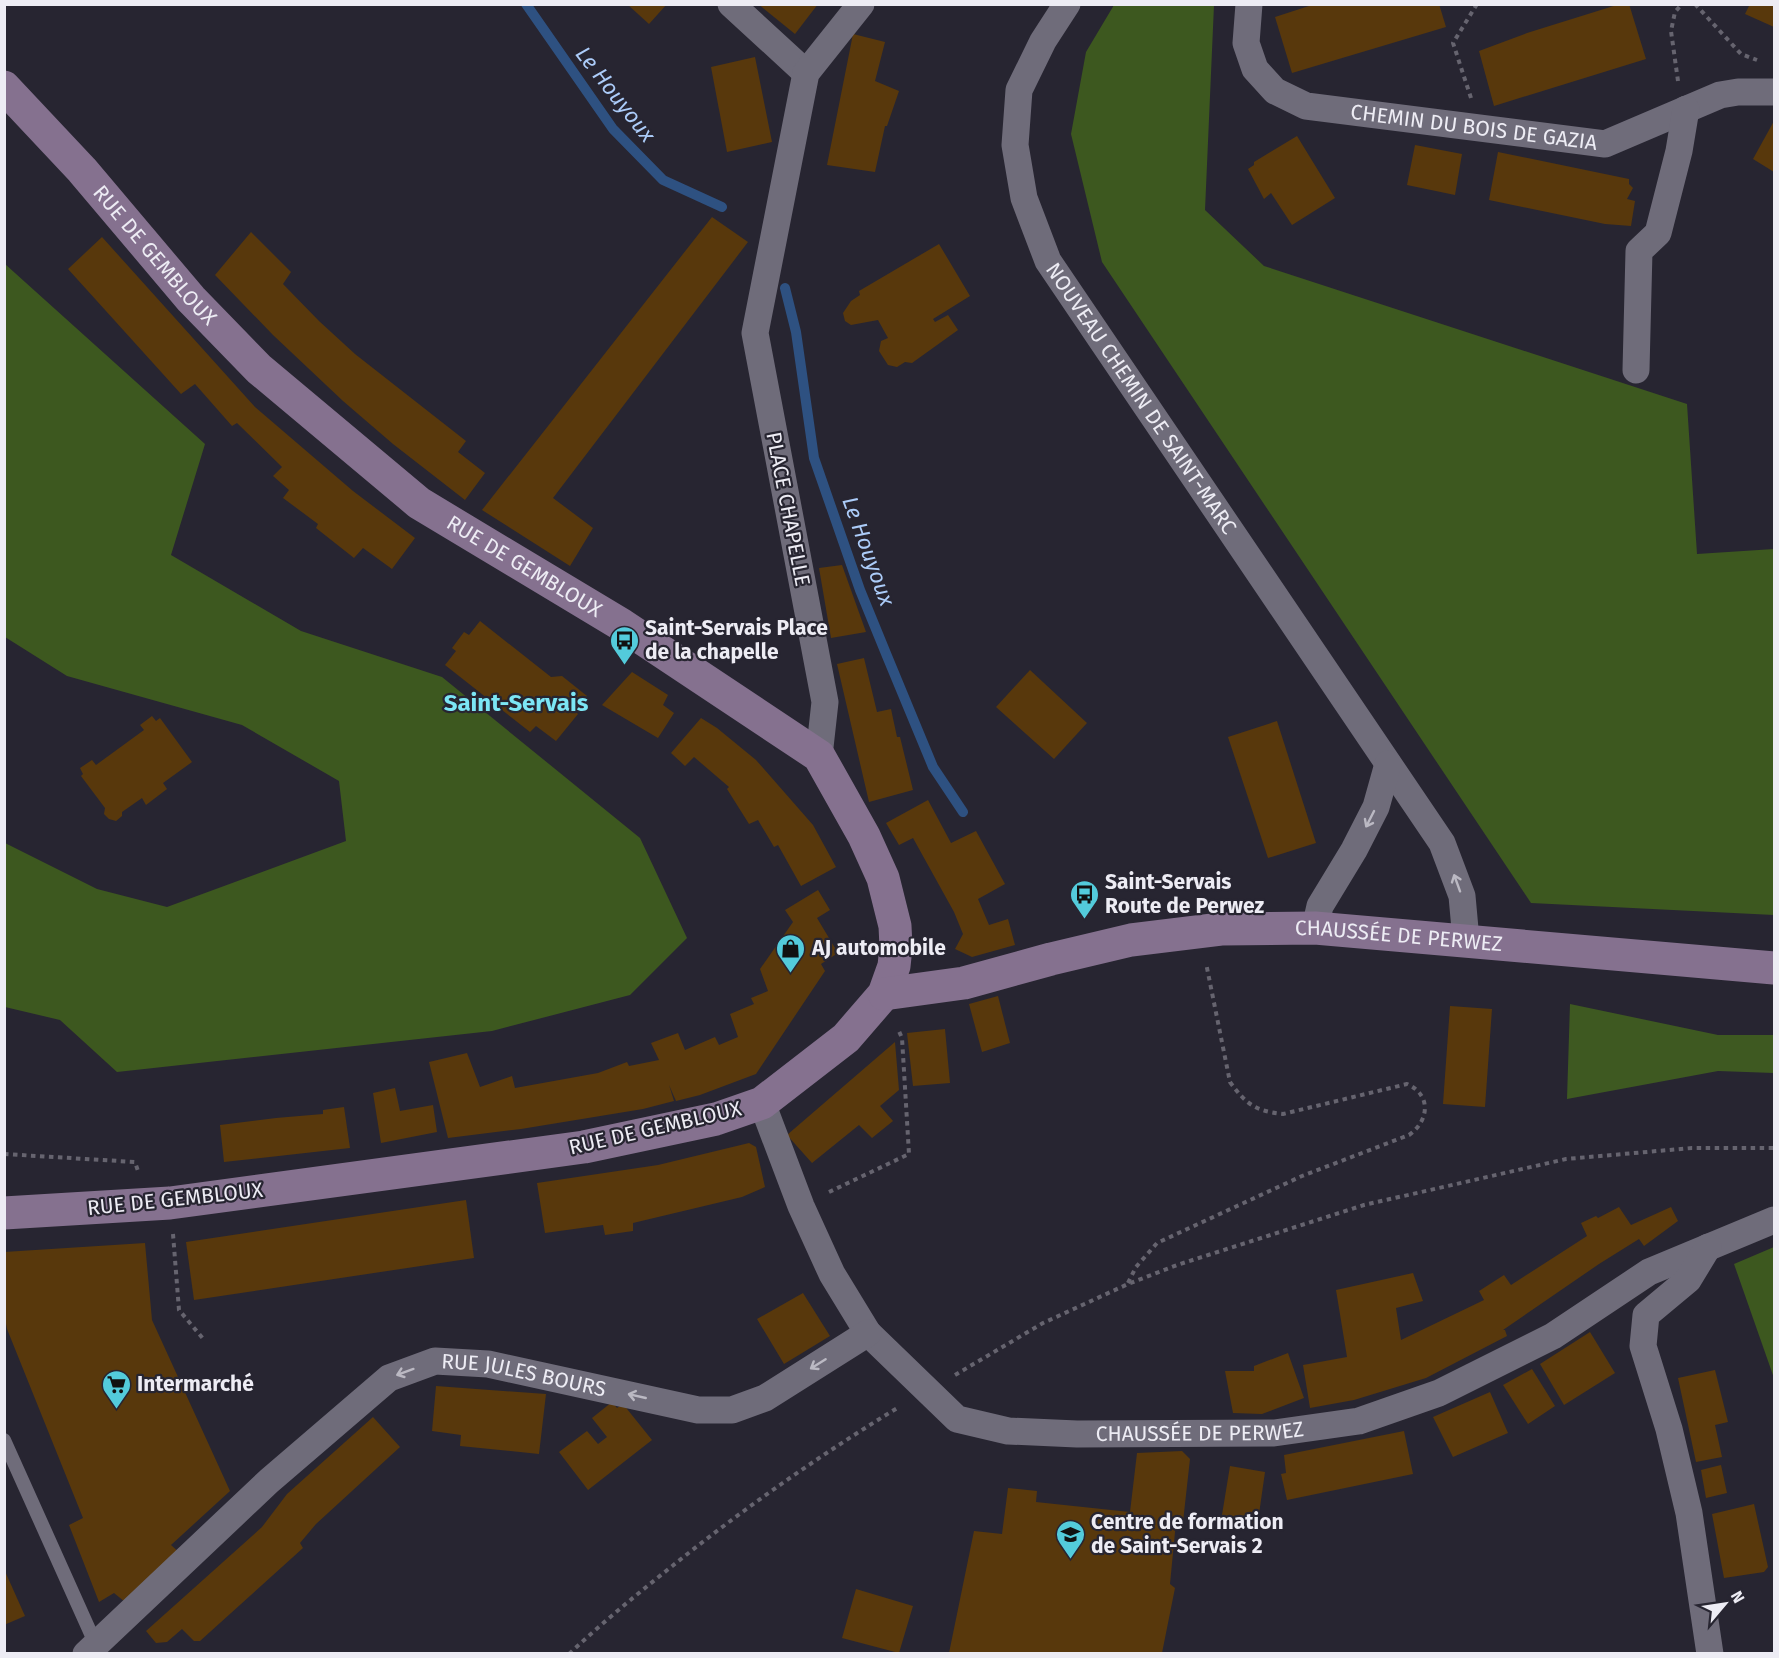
<svg xmlns="http://www.w3.org/2000/svg" width="1779" height="1658" font-family="'Fira Sans',sans-serif">
  <style>
    .green { fill: #3e5921 }
    .forest { fill: #3d581f }
    .lines { fill: none; stroke-linecap: round; stroke-linejoin: round }
    .stream { stroke: #2e5181; stroke-width: 10 }
    .building { fill: #58380c }
    .path { stroke: #66646f; stroke-width: 4; stroke-dasharray: 4.5 4.5; stroke-linecap: butt }
    .lane { stroke: #6f6c7a; stroke-width: 14 }
    .street { stroke: #6f6c7a; stroke-width: 27 }
    .secondary { stroke: #85718f; stroke-width: 33 }
    .oneway { stroke: #bbb9c3 }
    .labels { text-anchor: middle; stroke-width: 4.5; stroke-linejoin: round; paint-order: stroke }
    .street-label { font-size: 21px; fill: #edecf4; stroke: #272531 }
    .poi-label { font-size: 21px; font-weight: bold; fill: #edecf4; stroke: #272531; text-anchor: start }
    .water-label { font-size: 22px; font-style: italic; fill: #acccf9; stroke: #272531 }
    .quarter-label { font-size: 24px; font-weight: bold; fill: #7ce6f5; stroke: #272531 }
  </style>
  <rect width="100%" height="100%" fill="#272531"/>
  <path class="green" d="M1570,1004L1718,1035H1774V1073L1718,1071L1567,1099Z"/>
  <g class="forest">
    <path d="M1114,5H1214L1205,210L1264,266L1687,404L1697,554L1774,549V915L1531,903L1102,262L1071,134L1086,52Z"/>
    <path d="M5,264L205,444L171,555L301,631L442,677L640,838L687,938L630,995L492,1031L117,1072L60,1020L5,1007V843L97,889L167,907L346,841L339,781L242,725L67,676L5,637Z"/>
    <path d="M1774,1247V1378L1734,1264Z"/>
  </g>
  <g class="lines">
    <g class="stream">
      <path d="M526,4L613,129L663,180L722,207"/>
      <path d="M785,288L796,332L814,458L860,590L887,656L933,767L963,812"/>
    </g>
  </g>
  <g class="building">
    <path d="M627,4H667L649,24Z"/>
    <path d="M758,4H818L795,34Z"/>
    <path d="M1315,4H1439L1446,27L1292,73L1275,17Z"/>
    <path d="M1620,4H1629L1646,59L1494,106L1479,51L1527,33Z"/>
    <path d="M1750,4H1774V27L1745,14Z"/>
    <path d="M853,34L885,42L875,81L899,91L887,126H885L875,172L827,165Z"/>
    <path d="M755,57L772,142L727,152L711,67Z"/>
    <path d="M1774,121V172L1753,159Z"/>
    <path d="M1297,136L1335,198L1292,225L1271,193L1264,199L1248,169L1254,165V162Z"/>
    <path d="M1415,145L1462,154L1455,195L1407,185Z"/>
    <path d="M1498,152L1629,179V184L1633,188L1627,199L1635,201L1631,226L1605,224L1489,200Z"/>
    <path d="M712,217L748,242L553,498L593,528L570,566L482,510Z"/>
    <path d="M251,232L291,272L283,284L319,321L355,354L466,441L458,452L485,473L465,500L393,444L343,401L273,335L215,275Z"/>
    <path d="M102,237L255,407L353,491L415,538L392,569L363,548L354,558L316,528L318,524L283,498L289,490L273,476L282,467L237,423L232,426L195,384L181,394L68,269Z"/>
    <path d="M939,244L970,296L933,319L935,322L948,315L958,330L912,363L905,362L897,367L888,365L879,351L881,341L888,338L878,320L851,325L845,321L843,313L851,301L860,295L859,291Z"/>
    <path d="M842,565L866,632L831,638L819,568Z"/>
    <path d="M480,621L551,677L562,676L587,696L575,711L578,714L556,741L536,726L530,732L445,665L456,651L452,648L464,632L469,635Z"/>
    <path d="M864,658L877,712L891,709L897,737H900L913,790L869,802L837,664Z"/>
    <path d="M1030,670L1087,723L1054,759L996,707Z"/>
    <path d="M632,672L668,695L663,705L674,713L658,738L602,705Z"/>
    <path d="M152,716L156,721L160,718L192,762L163,783L167,789L146,805L142,798L122,812V816L116,821L109,819L104,814L105,808L81,776L83,774L80,768L92,760L96,765L144,730L140,725Z"/>
    <path d="M701,718L717,728L756,760L813,825L836,867L801,886L778,845L774,847L758,820L749,824L727,789L729,787L694,757L685,766L671,753Z"/>
    <path d="M1277,721L1316,843L1268,858L1228,737Z"/>
    <path d="M928,800L951,843L976,831L1005,884L978,899L989,925L1008,919L1015,945L972,957L955,949L963,934L954,912L913,838L899,845L886,823Z"/>
    <path d="M818,890L830,910L817,918L838,953L821,964L825,971L756,1074L700,1095L676,1101L669,1085L674,1101L643,1109L521,1129L448,1138L429,1062L467,1053L480,1087L512,1076L515,1088L598,1073L627,1062L629,1066L659,1060L651,1043L678,1033L685,1050L715,1037L719,1045L738,1037L730,1014L754,1004L751,998L768,991L760,969L793,922L785,910Z"/>
    <path d="M998,996L1010,1043L982,1052L969,1004Z"/>
    <path d="M1450,1006L1492,1009L1485,1107L1443,1104Z"/>
    <path d="M945,1029L950,1083L913,1086L907,1033Z"/>
    <path d="M895,1042L899,1090L880,1106L893,1121L872,1138L859,1125L812,1163L787,1135Z"/>
    <path d="M395,1088L400,1111L433,1105L437,1132L381,1143L373,1093Z"/>
    <path d="M344,1107L350,1148L224,1162L220,1125L276,1118L323,1114V1110Z"/>
    <path d="M749,1143L756,1147L765,1187L742,1197L633,1223V1231L605,1235L603,1225L545,1233L537,1183L658,1165Z"/>
    <path d="M466,1200L474,1258L194,1300L186,1242Z"/>
    <path d="M1619,1207L1631,1225L1671,1207L1678,1221L1644,1246L1639,1239L1599,1264L1503,1330H1505L1507,1336L1426,1378L1354,1400L1310,1408L1303,1365L1347,1357L1336,1290L1413,1273L1423,1301L1396,1308L1401,1340L1484,1300L1479,1291L1504,1275L1511,1285L1587,1236L1581,1223L1596,1216L1598,1218Z"/>
    <path d="M145,1243L152,1320L230,1491L171,1545L183,1556L130,1606L114,1593L99,1602L69,1525L83,1518L7,1329L4,1313V1252Z"/>
    <path d="M803,1293L830,1336L784,1364L757,1319Z"/>
    <path d="M1590,1332L1615,1373L1564,1405L1540,1364Z"/>
    <path d="M1288,1353L1304,1398L1262,1414L1233,1413L1225,1371H1254V1366Z"/>
    <path d="M1532,1369L1555,1406L1528,1424L1503,1385Z"/>
    <path d="M1715,1370L1728,1422L1715,1425L1722,1457L1696,1462L1678,1378Z"/>
    <path d="M436,1386L546,1394L539,1454L460,1446L461,1435L432,1431Z"/>
    <path d="M1490,1392L1508,1433L1453,1457L1433,1417Z"/>
    <path d="M612,1402L617,1408L623,1404L652,1440L588,1490L559,1452L587,1431L598,1444L607,1437L592,1418Z"/>
    <path d="M373,1417L400,1447L316,1524L300,1543L303,1548L200,1641H194L182,1629L167,1642L156,1643L146,1631L262,1527L287,1494Z"/>
    <path d="M1404,1431L1413,1474L1287,1500L1281,1474L1286,1473L1284,1455Z"/>
    <path d="M1182,1451L1190,1459L1183,1522H1176L1170,1584L1175,1588L1162,1653H949L974,1531L1002,1534L1008,1488L1037,1491L1036,1502L1130,1512L1137,1453Z"/>
    <path d="M1721,1465L1727,1493L1706,1498L1701,1470Z"/>
    <path d="M1230,1466L1265,1472L1257,1528L1221,1521Z"/>
    <path d="M1754,1504L1768,1567L1764,1572L1724,1578L1712,1514Z"/>
    <path d="M4,1569L25,1616L4,1625Z"/>
    <path d="M856,1589L913,1606L899,1653L842,1638Z"/>
  </g>
  <g class="lines">
    <g class="path">
      <path d="M1695,4L1741,54L1757,60"/>
      <path d="M1678,81L1671,31L1675,12L1682,4"/>
      <path d="M1471,98L1453,43L1477,4"/>
      <path d="M4,1154L135,1162L138,1171"/>
      <path d="M829,1192L909,1154L902,1038L898,1029"/>
      <path d="M173,1234L179,1310L205,1341"/>
      <path d="M1128,1283L1136,1267L1157,1243L1302,1176L1409,1135C1429,1121 1432,1095 1407,1084L1283,1114C1255,1111 1246,1104 1230,1082L1206,963"/>
      <path d="M955,1375L1043,1323L1128,1284L1177,1265L1364,1205L1566,1159L1692,1148H1774"/>
      <path d="M569,1654C602,1623 636,1595 671,1567C743,1509 820,1455 899,1407"/>
    </g>
    <path class="lane" d="M4,1440L96,1645"/>
    <g class="street">
      <path d="M731,4L806,73"/>
      <path id="s1" d="M1067,4L1043,41L1019,90L1015,145L1024,198L1048,261L1442,843L1462,896L1466,940"/>
      <path id="s2" d="M1249,4L1246,43L1255,69L1275,91L1306,106L1605,144L1720,95L1738,92H1774"/>
      <path d="M1636,370L1639,251L1658,233L1679,151L1686,109"/>
      <path d="M819,756L825,702L755,333L806,73L861,4"/>
      <path d="M1315,928L1320,906L1354,850L1376,807L1388,764"/>
      <path id="s3" d="M762,1103L801,1206L832,1274L868,1333L957,1419L1008,1431L1077,1434L1274,1433L1359,1421L1439,1393L1553,1336L1649,1272L1774,1220"/>
      <path d="M1708,1247L1688,1280L1646,1315L1643,1346L1669,1429L1689,1513L1710,1654"/>
      <path id="s4" d="M86,1654L269,1481L389,1378L435,1361L488,1364L698,1410H732L765,1398L868,1333"/>
    </g>
    <g class="secondary">
      <path id="s5" d="M4,87L82,170L191,299L259,369L419,503L622,625L819,756L864,836L883,878L895,926L896,947L894,966L884,994L846,1038L762,1103L716,1119L584,1147L170,1203L4,1213"/>
      <path id="s6" d="M884,994L964,983L1051,959L1131,940L1221,929L1315,928L1774,968"/>
    </g>
  </g>
  <defs><path id="oneway-shaft" d="M-6 0H5M1.5-3L5.5 0L1.5 3" fill="none" stroke-width="1.6" stroke-linecap="round" stroke-linejoin="round" transform="scale(1.5)"/></defs>
  <g class="oneway">
    <use href="#oneway-shaft" transform="translate(1370 819) rotate(117)"/>
    <use href="#oneway-shaft" transform="translate(1457 883) rotate(-110)"/>
    <use href="#oneway-shaft" transform="translate(818 1364) rotate(148)"/>
    <use href="#oneway-shaft" transform="translate(405 1372) rotate(160)"/>
    <use href="#oneway-shaft" transform="translate(637 1396) rotate(-167)"/>
  </g>
  <defs>
    <symbol id="bus-pin" viewBox="-11 -11 22 30"><path d="M0 17L-7.5 6A9.5 9.5 0 1 1 7.5 6Z" fill="#53cbdb" stroke="#272531"/><path d="M-5-6H5V4H4V6H2V4H-2V6H-4V4H-5ZM-3.5-4V0h7V-4ZM-3.5 1.2v1.5H-2V1.2ZM2 1.2v1.5H3.5V1.2Z" fill="#111"/></symbol>
    <symbol id="shop-pin" viewBox="-11 -11 22 30"><path d="M0 17L-7.5 6A9.5 9.5 0 1 1 7.5 6Z" fill="#53cbdb" stroke="#272531"/><path d="M-5-2.5h2.3a2.7 3.5 0 0 1 5.4 0H5L5.5 6h-11ZM-1.5-2.5h3a1.5 2.3 0 0 0-3 0Z" fill="#111"/></symbol>
    <symbol id="supermarket-pin" viewBox="-11 -11 22 30"><path d="M0 17L-7.5 6A9.5 9.5 0 1 1 7.5 6Z" fill="#53cbdb" stroke="#272531"/><path d="M-6-5.5h2.5l.6 2H6L4.5 2H-2.5L-4.4-4H-6ZM-1.5 3.2a1.3 1.3 0 1 0 .1 0ZM3 3.2a1.3 1.3 0 1 0 .1 0Z" fill="#111"/></symbol>
    <symbol id="university-pin" viewBox="-11 -11 22 30"><path d="M0 17L-7.5 6A9.5 9.5 0 1 1 7.5 6Z" fill="#53cbdb" stroke="#272531"/><path d="M0-5L7-2L0 1L-7-2ZM-4 1L0 2.5L4 1V4Q0 6-4 4Z" fill="#111"/></symbol>
  </defs>
  <g fill-rule="evenodd">
    <use href="#bus-pin" x="608" y="624" width="33" height="45"/>
    <use href="#bus-pin" x="1068" y="878" width="33" height="45"/>
    <use href="#shop-pin" x="774" y="932" width="33" height="45"/>
    <use href="#supermarket-pin" x="100" y="1368" width="33" height="45"/>
    <use href="#university-pin" x="1054" y="1518" width="33" height="45"/>
  </g>
  <g class="labels">
    <g class="street-label">
      <text dy="7" stroke="none"><textPath href="#s2" startOffset="300">CHEMIN DU BOIS DE GAZIA</textPath></text>
      <text dy="7" stroke="none"><textPath href="#s5" startOffset="226">RUE DE GEMBLOUX</textPath></text>
      <text dy="7" stroke="none"><textPath href="#s1" startOffset="441">NOUVEAU CHEMIN DE SAINT-MARC</textPath></text>
      <text transform="translate(788 509) rotate(79)" y="7">PLACE CHAPELLE</text>
      <text dy="7" stroke="none"><textPath href="#s5" startOffset="712">RUE DE GEMBLOUX</textPath></text>
      <text dy="7" stroke="none"><textPath href="#s6" startOffset="522">CHAUSSÉE DE PERWEZ</textPath></text>
      <text transform="translate(655 1128) rotate(-13)" y="7">RUE DE GEMBLOUX</text>
      <text transform="translate(175 1199) rotate(-6)" y="7">RUE DE GEMBLOUX</text>
      <text dy="7" stroke="none"><textPath href="#s4" startOffset="549">RUE JULES BOURS</textPath></text>
      <text dy="7" stroke="none"><textPath href="#s3" startOffset="622">CHAUSSÉE DE PERWEZ</textPath></text>
    </g>
    <g class="poi-label">
      <text x="645" y="635">Saint-Servais Place<tspan x="645" dy="24">de la chapelle</tspan></text>
      <text x="1105" y="889">Saint-Servais<tspan x="1105" dy="24">Route de Perwez</tspan></text>
      <text x="812" y="955">AJ automobile</text>
      <text x="137" y="1391">Intermarché</text>
      <text x="1091" y="1529">Centre de formation<tspan x="1091" dy="24">de Saint-Servais 2</tspan></text>
    </g>
    <g class="water-label">
      <text transform="translate(616 94) rotate(52)" y="8">Le Houyoux</text>
      <text transform="translate(869 551) rotate(70)" y="8">Le Houyoux</text>
    </g>
    <g class="quarter-label">
      <text x="516" y="711">Saint-Servais</text>
    </g>
  </g>
  <rect width="1779" height="1658" fill="none" stroke="#edecf4" stroke-width="12"/>
  <g transform="translate(1725 1604) rotate(61)" stroke="#272531" stroke-width="4.5" paint-order="stroke">
  <path d="M0-4.5L10 22L0 15L-10 22Z" fill="#edecf4"/>
  <text y="-9" font-size="16" font-weight="bold" text-anchor="middle" fill="#edecf4">N</text>
  </g>
</svg>
